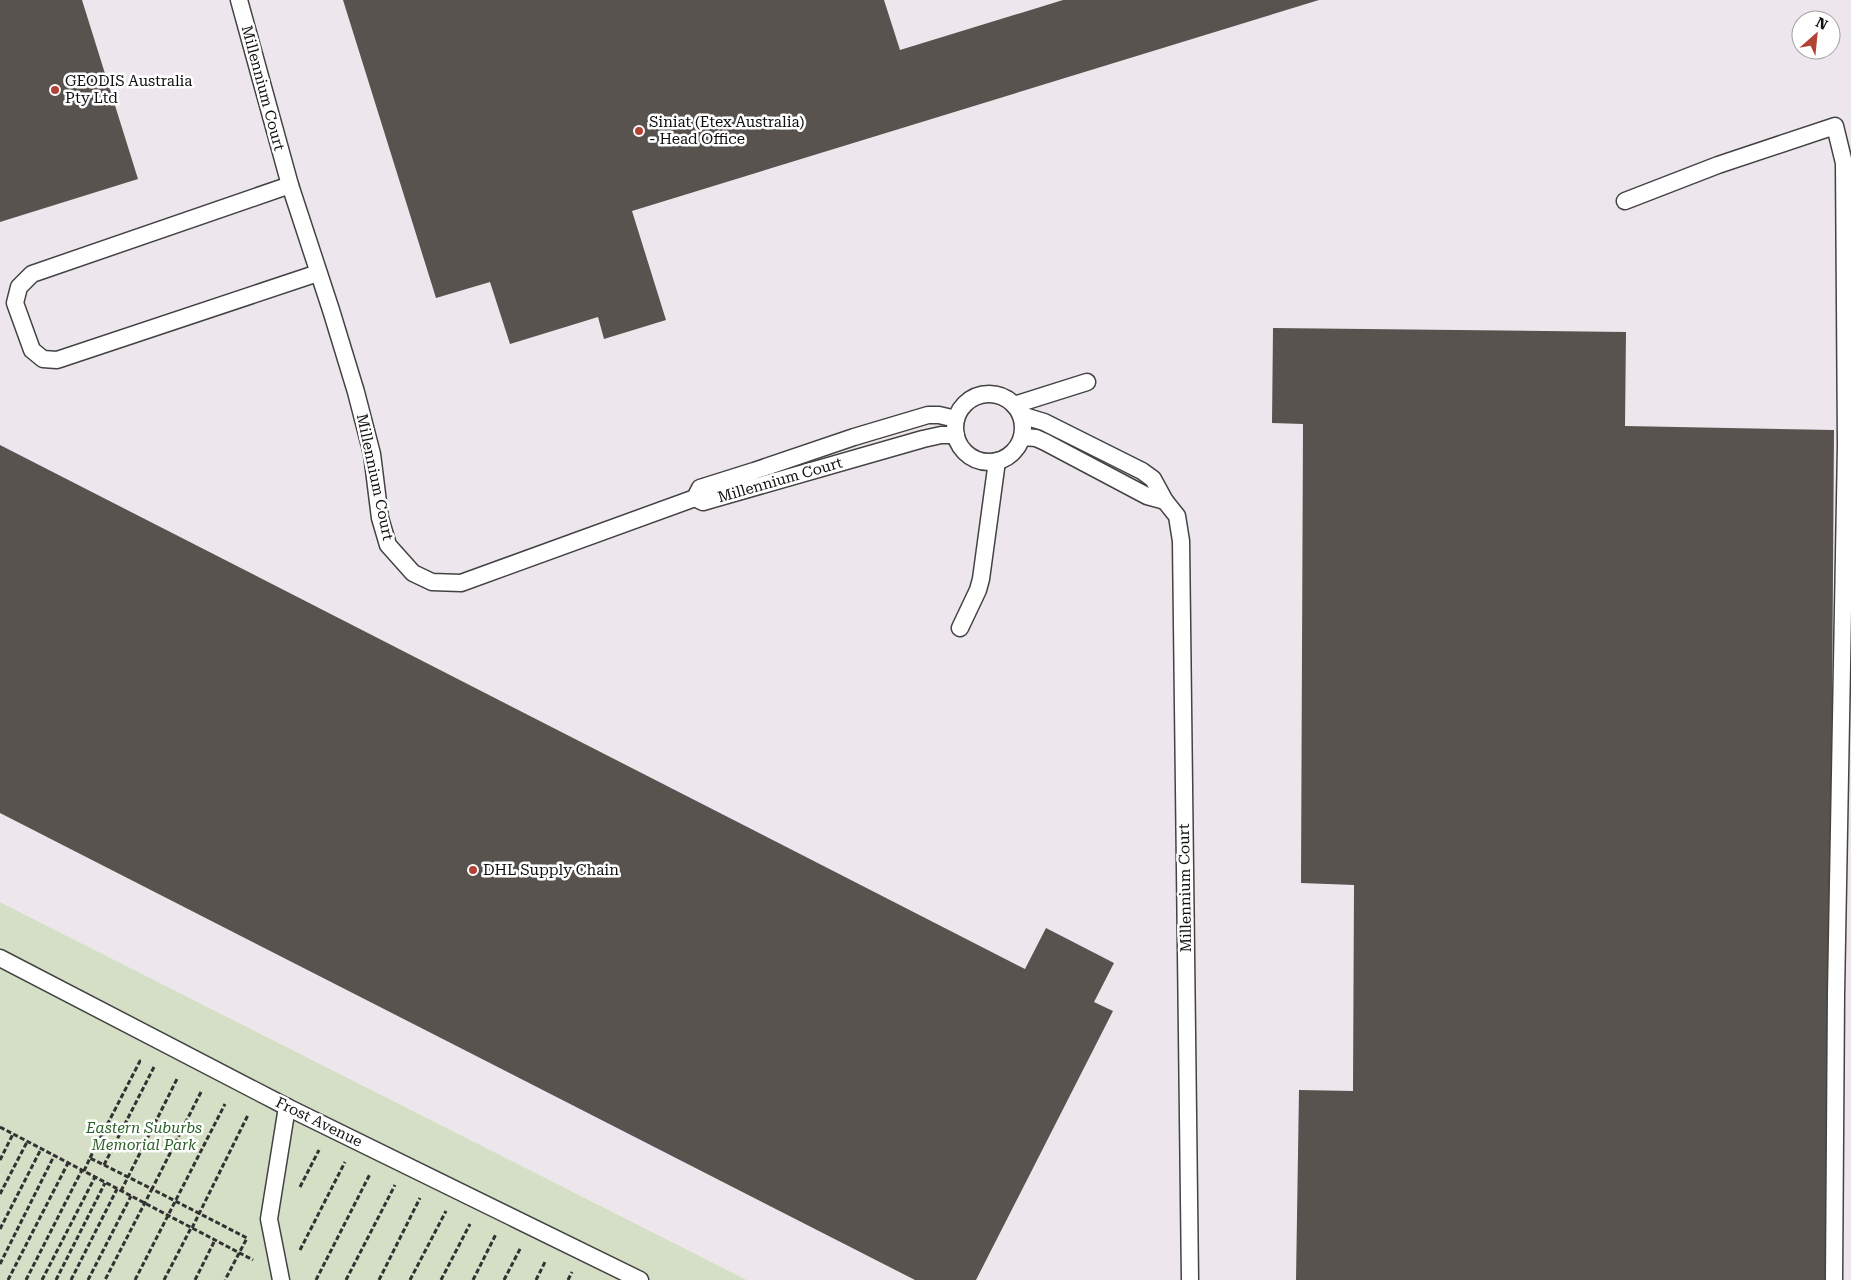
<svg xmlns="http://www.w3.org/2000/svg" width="1851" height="1280" font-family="'Roboto Serif',serif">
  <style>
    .industrial { fill: #eee6ed; fill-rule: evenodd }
    .cemetery { fill: #d4dfc6 }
    .building { fill: #58534e }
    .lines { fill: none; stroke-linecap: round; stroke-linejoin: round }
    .lane-casing { stroke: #434343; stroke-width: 19 }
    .path { stroke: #323232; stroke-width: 3; stroke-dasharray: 5 2.5; stroke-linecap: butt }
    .lane { stroke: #fff; stroke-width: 16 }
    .poi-dot { fill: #b34236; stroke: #fff; stroke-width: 2 }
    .labels { text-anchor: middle; stroke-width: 5; stroke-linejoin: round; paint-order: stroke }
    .poi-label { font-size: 15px; fill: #101010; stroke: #fff; text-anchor: start }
    .street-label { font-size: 15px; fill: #101010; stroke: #fff }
    .park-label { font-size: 15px; font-style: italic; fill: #2a6226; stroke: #fff }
  </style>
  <rect width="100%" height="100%" fill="#fefdf5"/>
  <path class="industrial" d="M0,0H1851V1280H747L0,902ZM1801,20H1831V50H1801Z"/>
  <path class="cemetery" d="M0,902L747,1280H0Z"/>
  <g class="building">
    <path d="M0,0H82L138,179L0,222Z"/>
    <path d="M343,0H884L900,50L1063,0H1319L632,211L666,320L604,339L598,317L510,344L490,282L436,298Z"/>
    <path d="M1273,328L1626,332L1625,426L1834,430L1828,1280H1296L1299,1090L1353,1091L1354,885L1301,883L1303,424L1272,423Z"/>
    <path d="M0,445L1025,969L1046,928L1114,963L1094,1002L1113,1011L976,1280H915L0,813Z"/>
  </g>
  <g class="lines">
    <defs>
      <g id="lane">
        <path d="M239,0L290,185L331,310L356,392L372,454L380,518L388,545L413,573L432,582L461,583L695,498L703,502L923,439L941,435H956"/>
        <path d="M290,185L32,274L19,287L15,303L32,350L43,359L57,360L318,273"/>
        <path d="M1625,201L1718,165L1835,126L1844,163L1846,445L1836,994L1834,1280"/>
        <circle cx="989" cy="428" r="34"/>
        <path d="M1014,405L1087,382"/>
        <path d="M1021,415L1044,422L1142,471L1153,479L1165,501L1177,516L1181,541L1190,1280"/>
        <path d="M1022,437L1036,438L1045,442L1147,496L1165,501"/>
        <path d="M695,498L700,488L754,471L854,437L928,415H939L956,419"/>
        <path d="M960,628L978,590L981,579L997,461"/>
        <path d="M0,958L287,1107L640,1280"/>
        <path d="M281,1280L269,1219L287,1107"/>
      </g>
    </defs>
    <use href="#lane" class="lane-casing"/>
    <g class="path">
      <path d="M201,1092L152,1189L247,1238L225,1280"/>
      <path d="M0,1127L253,1260"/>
      <path d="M90,1158L140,1061H142"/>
      <path d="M0,1160L13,1134"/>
      <path d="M104,1165L154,1067L152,1066"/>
      <path d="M84,1171L90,1158L152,1189L105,1280"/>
      <path d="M300,1187L319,1150"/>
      <path d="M121,1191L177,1079"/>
      <path d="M0,1194L27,1142"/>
      <path d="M192,1228L248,1115"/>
      <path d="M0,1229L41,1149"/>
      <path d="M300,1250L345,1162"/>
      <path d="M0,1264L54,1156"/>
      <path d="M8,1280L68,1163"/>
      <path d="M26,1280L82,1170"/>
      <path d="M42,1280L95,1177"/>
      <path d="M56,1280L105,1183"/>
      <path d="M71,1280L117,1189"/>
      <path d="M88,1280L131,1196"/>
      <path d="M135,1280L225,1104"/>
      <path d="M164,1280L191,1228"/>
      <path d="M195,1280L215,1240"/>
      <path d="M316,1280L370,1174"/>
      <path d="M346,1280L395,1185"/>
      <path d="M379,1280L420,1198"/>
      <path d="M410,1280L446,1211"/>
      <path d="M441,1280L470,1224"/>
      <path d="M473,1280L496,1234"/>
      <path d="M504,1280L521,1247"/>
      <path d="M536,1280L546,1260"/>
      <path d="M568,1280L572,1272"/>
    </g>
    <use href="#lane" class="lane"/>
  </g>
  <g class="poi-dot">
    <circle cx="55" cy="90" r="5"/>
    <circle cx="639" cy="131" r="5"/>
    <circle cx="473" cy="870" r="5"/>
  </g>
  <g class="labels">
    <g class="poi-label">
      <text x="65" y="86">GEODIS Australia<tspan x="65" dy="17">Pty Ltd</tspan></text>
      <text x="649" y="127">Siniat (Etex Australia)<tspan x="649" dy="17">- Head Office</tspan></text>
      <text x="483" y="875">DHL Supply Chain</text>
    </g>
    <g class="street-label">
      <text transform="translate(263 88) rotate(75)" y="5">Millennium Court</text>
      <text transform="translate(375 477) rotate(78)" y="5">Millennium Court</text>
      <text transform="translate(780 480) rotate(-16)" y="5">Millennium Court</text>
      <text transform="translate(1185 888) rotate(-91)" y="5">Millennium Court</text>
      <text transform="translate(319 1122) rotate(26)" y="5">Frost Avenue</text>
    </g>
    <g class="park-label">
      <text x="144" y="1133">Eastern Suburbs<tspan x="144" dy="17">Memorial Park</tspan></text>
    </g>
  </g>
  <g transform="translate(1816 35) rotate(27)"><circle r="24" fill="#ffffff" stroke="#9f9f9f"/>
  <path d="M0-4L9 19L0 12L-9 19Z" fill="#b34236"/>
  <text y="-8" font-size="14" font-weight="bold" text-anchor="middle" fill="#101010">N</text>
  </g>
</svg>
